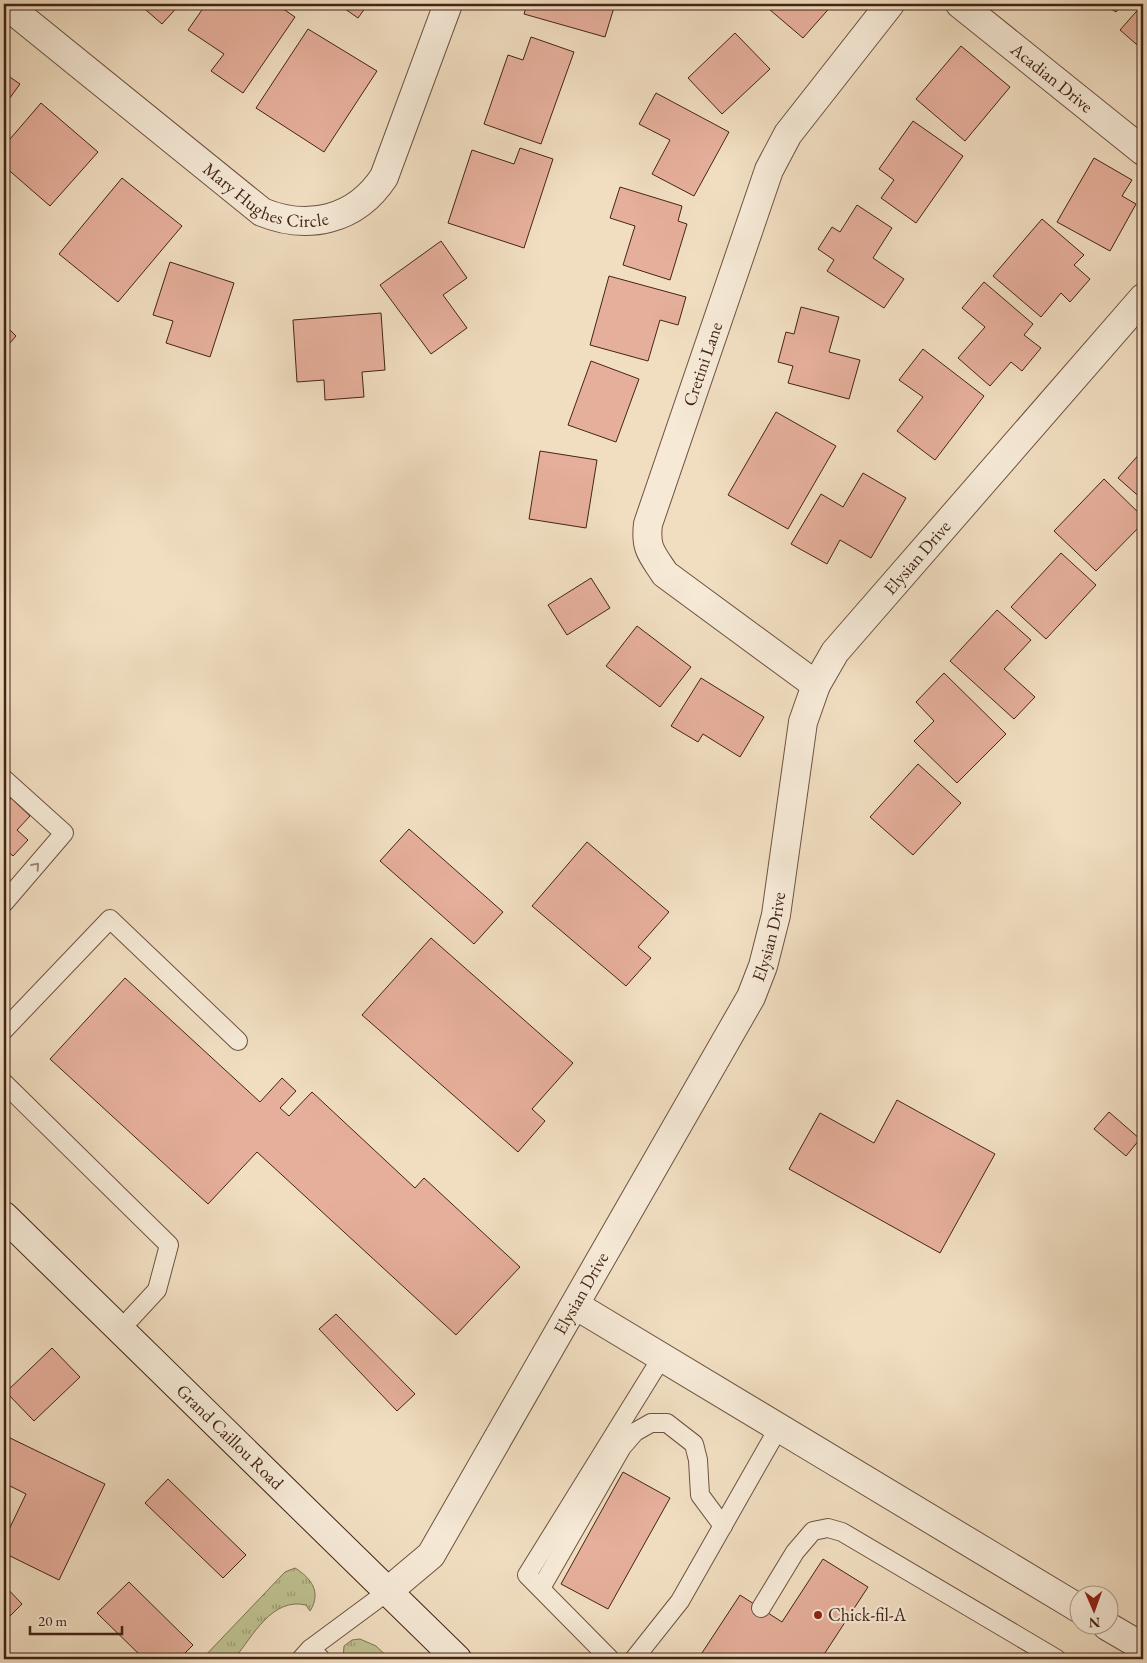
<svg xmlns="http://www.w3.org/2000/svg" width="1147" height="1663" font-family="'EB Garamond',serif">
  <style>
    .grass { fill: url(#grass-tufts); stroke: #807253 }
    .building { fill: #e6af9b; stroke: #432416 }
    .lines { fill: none; stroke-linecap: round; stroke-linejoin: round }
    .lane-casing { stroke: #6e5241; stroke-width: 20 }
    .street-casing { stroke: #6e5241; stroke-width: 30 }
    .secondary-casing { stroke: #432416; stroke-width: 30 }
    .lane { stroke: #f6ead7; stroke-width: 18 }
    .street { stroke: #f6ead7; stroke-width: 28 }
    .secondary { stroke: #f6ead7; stroke-width: 28 }
    .oneway { stroke: #9c8776 }
    .poi-dot { fill: #8f2418; stroke: #f6ead7; stroke-width: 2 }
    .labels { text-anchor: middle; stroke-width: 4.5; stroke-linejoin: round; paint-order: stroke }
    .street-label { font-size: 18px; fill: #432416; stroke: #f6ead7 }
    .poi-label { font-size: 18px; fill: #432416; stroke: #f6ead7; text-anchor: start }
  </style>
  <defs>
    <pattern id="grass-tufts" width="24" height="20" patternUnits="userSpaceOnUse" patternTransform="scale(1.25)"><rect width="24" height="20" fill="#bec090"/><path d="M3 7l-1-3M5 7V3M7 7l1-3M15 17l-1-3M17 17v-4M19 17l1-3" fill="none" stroke="#9c9c75"/></pattern>
  </defs>
  <rect width="100%" height="100%" fill="#f1dec1"/>
  <filter id="stains"><feTurbulence type="fractalNoise" baseFrequency=".004" numOctaves="4"/><feColorMatrix values="0 0 0 0 .2 0 0 0 0 .09 0 0 0 0 .02 0 0 0 .5 -.17"/></filter>
  <radialGradient id="worn" r=".72"><stop offset=".6" stop-color="#630" stop-opacity="0"/><stop offset="1" stop-color="#630" stop-opacity=".3"/></radialGradient>
  <g class="grass">
    <path d="M295,1568C311,1578 322,1592 310,1611L306,1605C272,1597 253,1636 234,1659H202L285,1572Z"/>
    <path d="M360,1639L376,1646L390,1659H343L344,1646L352,1640Z"/>
  </g>
  <g class="building">
    <path d="M139,4H180L162,24Z"/>
    <path d="M206,4H276L295,17L243,93L211,71L224,54L188,30Z"/>
    <path d="M338,4H368L358,18Z"/>
    <path d="M527,4H615L605,37L524,14Z"/>
    <path d="M763,4H833L803,38Z"/>
    <path d="M1103,4H1122L1116,12Z"/>
    <path d="M1143,4V50L1120,30Z"/>
    <path d="M308,29L377,71L324,152L256,108Z"/>
    <path d="M735,33L770,69L722,114L688,78Z"/>
    <path d="M531,37L574,52L541,144L484,124L508,55L523,60Z"/>
    <path d="M961,46L1010,87L965,141L916,99Z"/>
    <path d="M4,73L20,84L4,106Z"/>
    <path d="M656,93L729,132L694,196L652,174L670,140L639,124Z"/>
    <path d="M41,103L98,152L50,206L4,166V146Z"/>
    <path d="M913,121L963,156L916,223L881,198L894,180L879,169Z"/>
    <path d="M520,148L553,159L524,248L448,223L472,150L514,164Z"/>
    <path d="M1094,158L1132,180L1122,196L1136,204L1110,251L1057,222Z"/>
    <path d="M122,178L182,226L118,302L59,254Z"/>
    <path d="M620,187L682,206L678,221L687,224L670,280L623,265L635,226L610,218Z"/>
    <path d="M857,205L892,228L873,258L904,279L884,308L827,271L834,260L818,249L832,227L840,232Z"/>
    <path d="M1042,219L1084,255L1074,265L1090,279L1070,302L1061,293L1041,317L993,276Z"/>
    <path d="M441,241L467,278L443,295L467,328L431,354L380,285Z"/>
    <path d="M170,262L234,283L210,357L166,343L173,321L153,315Z"/>
    <path d="M609,276L686,297L678,325L660,320L648,361L590,345Z"/>
    <path d="M984,282L1033,324L1024,335L1041,348L1022,371L1011,362L990,386L958,358L985,327L962,308Z"/>
    <path d="M801,307L839,317L829,352L860,360L849,399L788,383L793,366L778,362L786,332L794,334Z"/>
    <path d="M381,313L385,370L362,372L364,397L325,400L324,380L297,382L293,320Z"/>
    <path d="M4,324L16,336L4,350Z"/>
    <path d="M923,349L984,396L935,460L897,431L923,397L899,380Z"/>
    <path d="M591,361L639,379L616,442L568,425Z"/>
    <path d="M776,412L836,446L788,529L728,495Z"/>
    <path d="M1143,450V500L1118,478Z"/>
    <path d="M540,451L597,460L586,528L529,519Z"/>
    <path d="M863,473L906,498L871,558L840,540L827,564L791,544L821,494L843,507Z"/>
    <path d="M1104,479L1143,517V523L1096,571L1054,531Z"/>
    <path d="M1061,553L1096,585L1046,639L1011,607Z"/>
    <path d="M591,578L610,608L567,635L548,605Z"/>
    <path d="M997,610L1031,640L1004,669L1035,697L1014,719L950,661Z"/>
    <path d="M637,626L691,667L660,707L606,666Z"/>
    <path d="M944,673L1006,734L957,783L914,741L934,721L916,702Z"/>
    <path d="M701,678L764,717L740,757L703,734L698,742L671,726Z"/>
    <path d="M918,764L961,803L913,855L870,817Z"/>
    <path d="M11,798L30,816L17,830L28,840L13,856L6,850L4,852V807Z"/>
    <path d="M409,829L503,912L474,944L380,861Z"/>
    <path d="M587,842L669,912L638,947L651,958L626,986L532,906Z"/>
    <path d="M431,938L573,1063L532,1109L545,1121L518,1152L362,1015Z"/>
    <path d="M125,978L260,1102L282,1078L296,1091L280,1108L289,1116L312,1092L415,1188L424,1178L520,1267L456,1335L257,1152L208,1204L50,1059Z"/>
    <path d="M897,1100L995,1154L940,1253L789,1169L820,1113L874,1143Z"/>
    <path d="M1109,1112L1140,1139L1126,1156L1094,1129Z"/>
    <path d="M336,1314L415,1394L397,1411L319,1329Z"/>
    <path d="M52,1348L80,1377L34,1421L6,1392Z"/>
    <path d="M4,1435L105,1484L59,1580L4,1553V1540L26,1494L4,1483Z"/>
    <path d="M623,1472L670,1498L608,1609L561,1584Z"/>
    <path d="M168,1479L246,1555L223,1578L145,1503Z"/>
    <path d="M823,1559L868,1587L821,1659H698L740,1595L782,1622Z"/>
    <path d="M129,1582L193,1645L179,1659H144L97,1613Z"/>
    <path d="M4,1585L22,1604L4,1622Z"/>
  </g>
  <g class="lines">
    <defs>
      <g id="lane">
        <path d="M4,779L64,833L4,903"/>
        <path d="M4,1030L110,919L238,1041"/>
        <path d="M4,1083L169,1245L157,1290L120,1330"/>
        <path d="M541,1588L622,1447L635,1432L651,1423H667L694,1444L698,1460L700,1495L723,1526"/>
        <path d="M761,1608L795,1552L813,1531L828,1528L842,1532L1057,1659"/>
        <path d="M310,1649L321,1659"/>
        <path d="M301,1659L310,1649L387,1592"/>
        <path d="M610,1659L527,1575L662,1357"/>
        <path d="M634,1659L680,1601L779,1427"/>
      </g>
      <g id="street">
        <path id="s1" d="M5,4L262,212C308,231 356,220 384,177L448,4"/>
        <path id="s2" d="M960,4L1143,151"/>
        <path id="s3" d="M816,685L665,574C652,554 645,549 648,524L769,170L788,134L890,4"/>
        <path d="M575,1305L1080,1609"/>
        <path id="s4" d="M387,1592L431,1555L751,997L763,966L776,915L803,722L816,685L835,652L1143,298"/>
        <path d="M1107,1626L1143,1647"/>
      </g>
      <g id="secondary">
        <path id="s5" d="M4,1216L457,1659"/>
      </g>
    </defs>
    <use href="#lane" class="lane-casing"/>
    <use href="#street" class="street-casing"/>
    <use href="#secondary" class="secondary-casing"/>
    <use href="#lane" class="lane"/>
    <use href="#street" class="street"/>
    <use href="#secondary" class="secondary"/>
  </g>
  <defs><path id="oneway-chevron" d="M-2-3.5L2.5 0L-2 3.5" fill="none" stroke-width="1.6" stroke-linecap="round" stroke-linejoin="round" transform="scale(1.25)"/></defs>
  <use class="oneway" href="#oneway-chevron" transform="translate(36 866) rotate(-49)"/>
  <circle class="poi-dot" cx="818" cy="1615" r="5"/>
  <g class="labels">
    <g class="street-label">
      <text dy="6" stroke="none"><textPath href="#s2" startOffset="118">Acadian Drive</textPath></text>
      <text dy="6" stroke="none"><textPath href="#s1" startOffset="328">Mary Hughes Circle</textPath></text>
      <text dy="6" stroke="none"><textPath href="#s3" startOffset="411">Cretini Lane</textPath></text>
      <text dy="6" stroke="none"><textPath href="#s4" startOffset="1184">Elysian Drive</textPath></text>
      <text dy="6" stroke="none"><textPath href="#s4" startOffset="764">Elysian Drive</textPath></text>
      <text dy="6" stroke="none"><textPath href="#s4" startOffset="359">Elysian Drive</textPath></text>
      <text dy="6" stroke="none"><textPath href="#s5" startOffset="316">Grand Caillou Road</textPath></text>
    </g>
    <g class="poi-label">
      <text x="828" y="1621">Chick-fil-A</text>
    </g>
  </g>
  <rect width="1147" height="1663" fill="none" stroke="#f1dec1" stroke-width="20"/>
  <rect x="5" y="5" width="1137" height="1653" fill="none" stroke="#432416" stroke-width="2.5"/>
  <rect x="10" y="10" width="1127" height="1643" fill="none" stroke="#432416"/>
  <g transform="translate(1094 1610) rotate(178)"><circle r="24" fill="#f6ead7" stroke="#ae9b8a"/>
  <path d="M0-4L9 19L0 12L-9 19Z" fill="#8f2418"/>
  <text y="-8" font-size="14" font-weight="bold" text-anchor="middle" fill="#432416">N</text>
  </g>
  <path d="M30 1626v8h92v-8" fill="none" stroke="#432416" stroke-width="2.5"/>
  <text x="38" y="1626" font-size="15" fill="#432416" stroke="#f6ead7" stroke-width="4" paint-order="stroke">20 m</text>
  <rect width="100%" height="100%" filter="url(#stains)"/>
  <rect width="100%" height="100%" fill="url(#worn)"/>
</svg>
